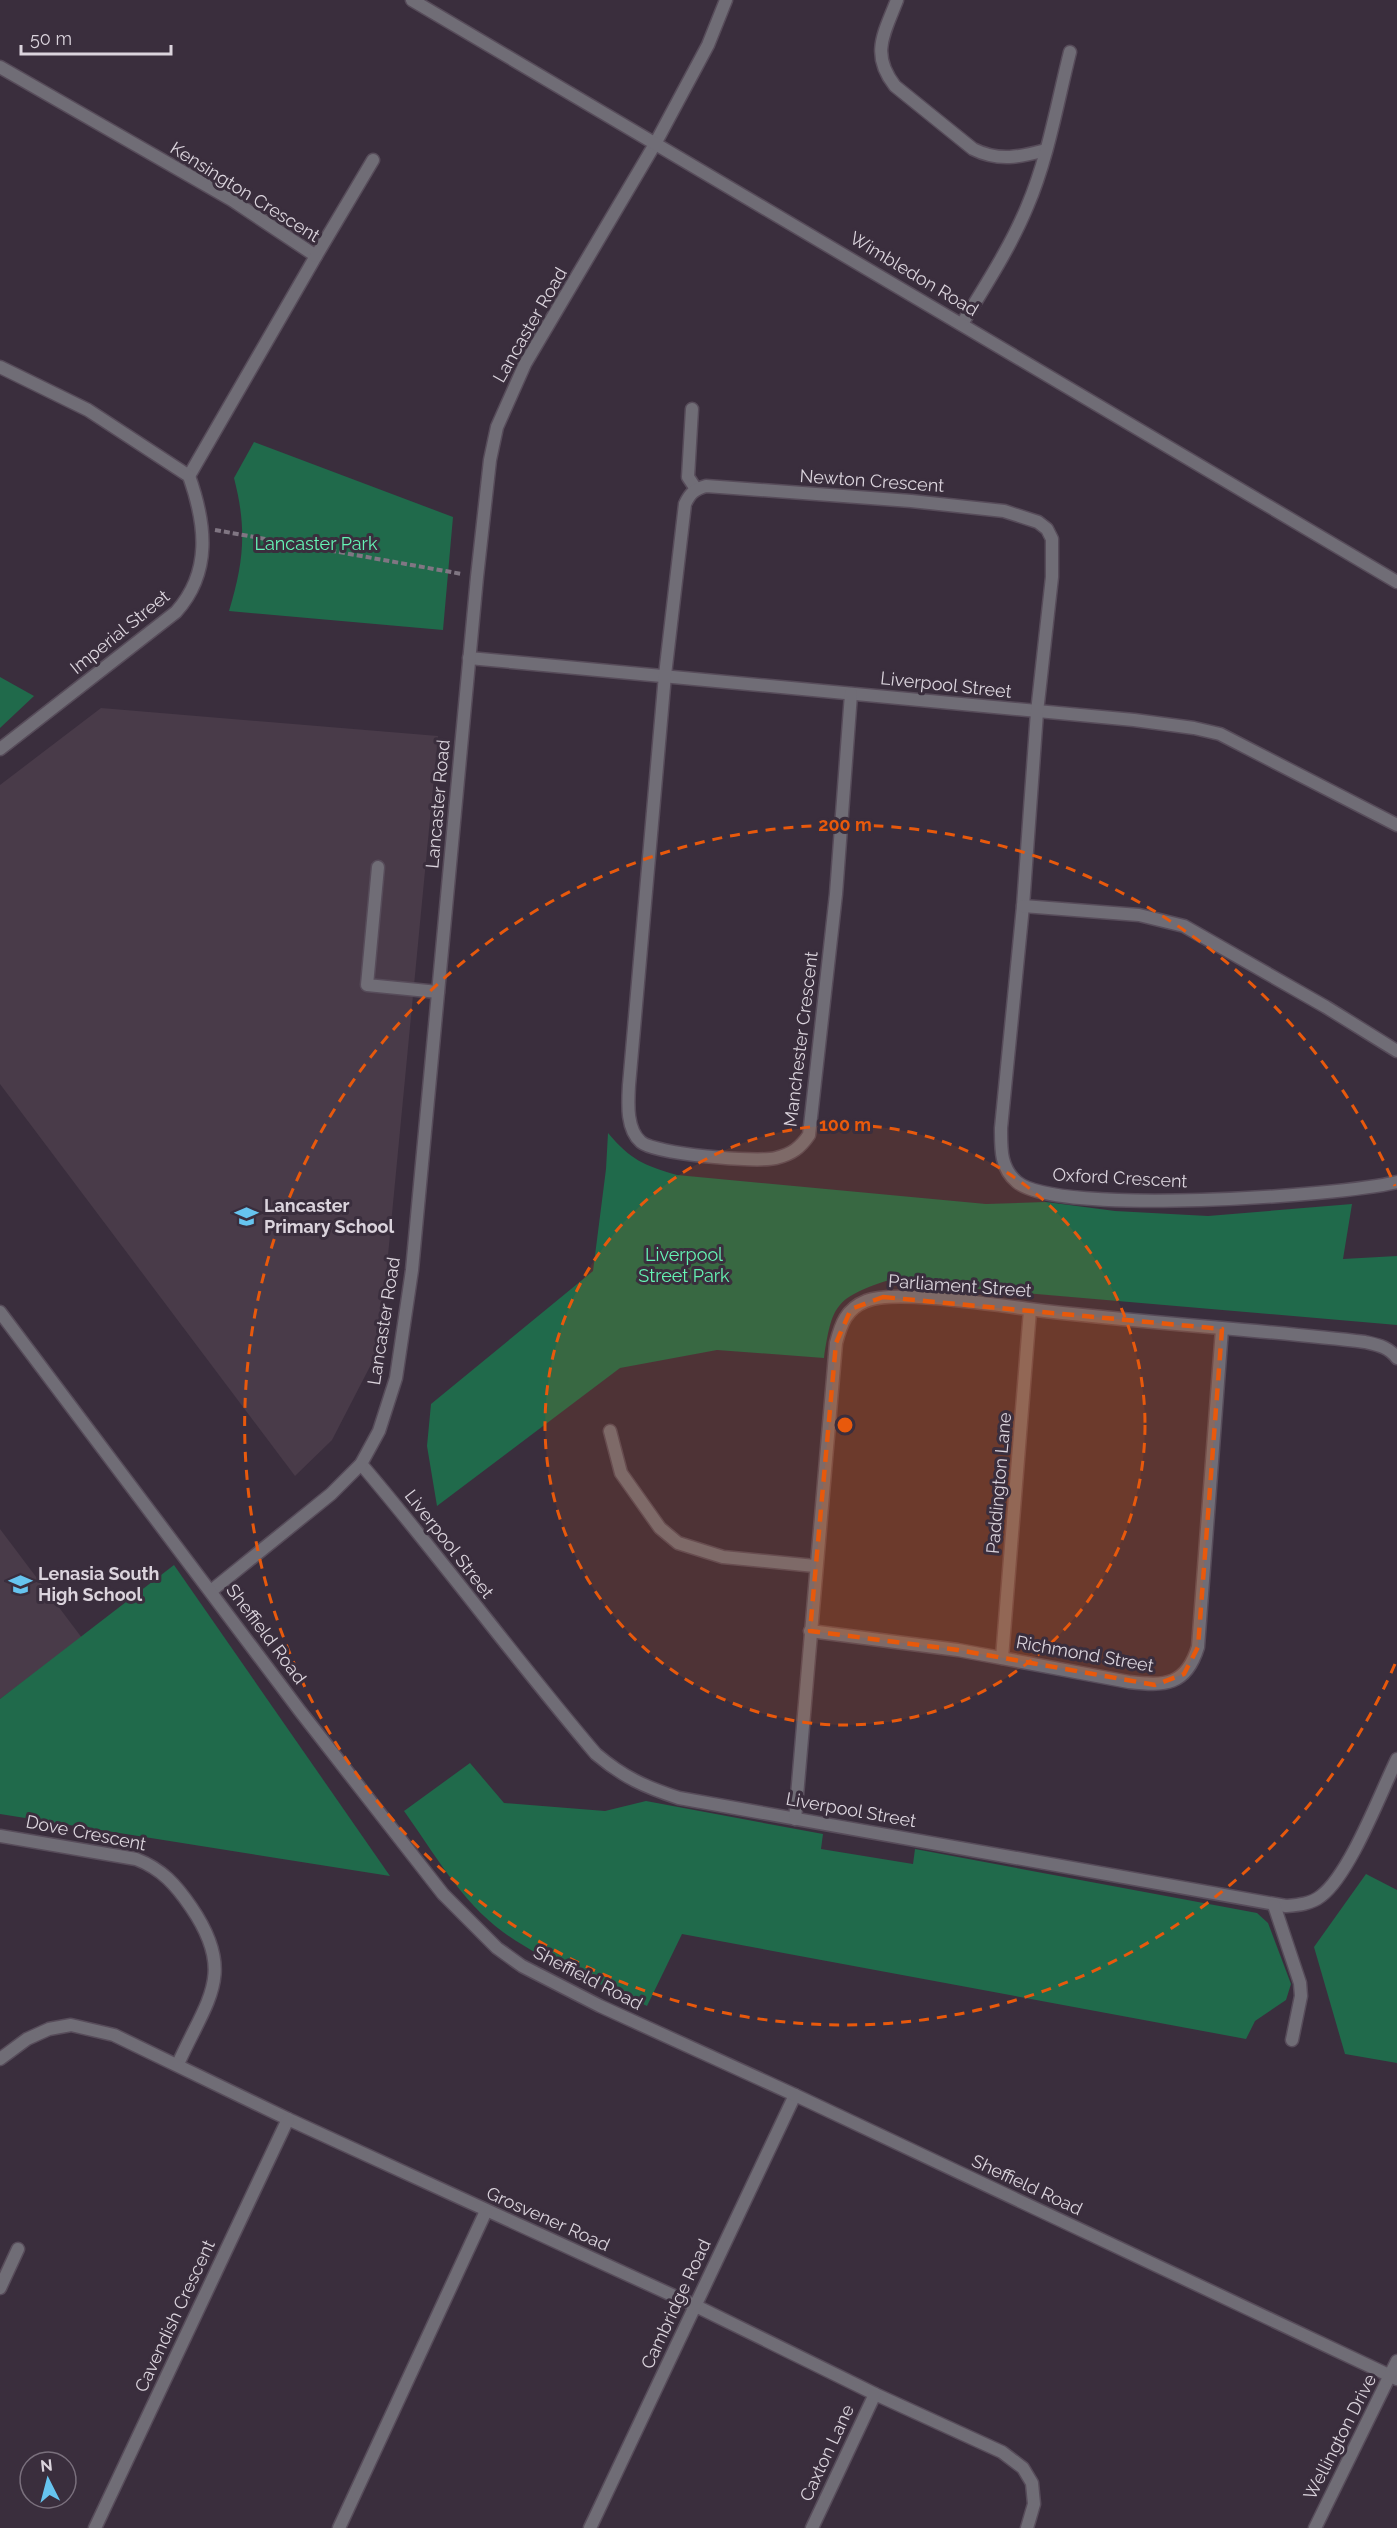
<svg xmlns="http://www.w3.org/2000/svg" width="1397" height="2528" font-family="Raleway,sans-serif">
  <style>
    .education { fill: #493b49 }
    .green { fill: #206a4b }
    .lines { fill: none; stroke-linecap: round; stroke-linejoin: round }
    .service-casing { stroke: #574c5a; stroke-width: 15 }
    .minor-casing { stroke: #574c5a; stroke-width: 15 }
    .tertiary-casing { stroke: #574c5a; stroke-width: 15 }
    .path { stroke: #807683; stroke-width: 4; stroke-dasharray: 6 3; stroke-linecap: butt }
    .service { stroke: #706d76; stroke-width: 12 }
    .minor { stroke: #706d76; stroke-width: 12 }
    .tertiary { stroke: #706d76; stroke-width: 12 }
    .marked { fill: #e8590c; fill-opacity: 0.2; stroke: #e8590c; stroke-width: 4.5; stroke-dasharray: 12 8; stroke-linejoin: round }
    .ring { fill: none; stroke: #e8590c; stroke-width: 3; stroke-dasharray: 10 8 }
    .labels { text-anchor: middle; stroke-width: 6; stroke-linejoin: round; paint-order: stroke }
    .street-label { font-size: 18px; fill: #dbd4dd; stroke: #3a2e3d }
    .park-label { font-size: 18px; fill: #65f5b5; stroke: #3a2e3d }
    .poi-label { font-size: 18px; font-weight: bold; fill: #dbd4dd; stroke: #3a2e3d; text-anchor: start }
    .centre { fill: #e8590c; stroke: #3a2e3d; stroke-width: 3 }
    .ring-label { font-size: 18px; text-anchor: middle; font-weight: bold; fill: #e8590c; stroke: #3a2e3d; stroke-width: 6; stroke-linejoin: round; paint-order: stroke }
  </style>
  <rect width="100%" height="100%" fill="#3a2e3d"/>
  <g class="education">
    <path d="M101,708L438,736L379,1349L332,1440L295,1476L0,1084V785Z"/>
    <path d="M0,1529L82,1638L0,1699Z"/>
  </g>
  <g class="green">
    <path d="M254,442L453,517L443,630L229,611C244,562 247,528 234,478Z"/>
    <path d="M0,677L34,696L0,728Z"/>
    <path d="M608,1133C631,1160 643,1165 677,1175L986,1204L1046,1202L1115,1211L1208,1216L1352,1204L1343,1259L1397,1256V1325L886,1281C835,1298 832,1306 824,1358L717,1350L620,1368L437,1506L427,1446L431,1404L593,1271L606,1169Z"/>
    <path d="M174,1565L390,1876L0,1814V1699Z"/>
    <path d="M470,1763L504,1803L605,1811L646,1801L823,1834L821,1849L913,1864L915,1849L1257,1913L1268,1923L1291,1984L1286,2000L1255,2021L1246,2039L682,1934L647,2006C603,1985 541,1960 503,1932C461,1901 434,1853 404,1811Z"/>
    <path d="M1366,1874L1397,1890V2063L1345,2054L1314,1947Z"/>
  </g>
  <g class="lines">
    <defs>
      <g id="service">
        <path d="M692,409L688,477L696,489"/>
        <path d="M378,867L367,985L438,992"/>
      </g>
      <g id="minor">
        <path d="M897,0C884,34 870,54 895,86L973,149C999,162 1020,157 1046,150"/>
        <path d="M0,67L232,200L316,256L189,476"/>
        <path d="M316,256L373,160"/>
        <path d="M962,324C985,286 1010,248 1027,207C1048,158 1057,104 1070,52"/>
        <path d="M0,367L88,410L189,476C206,524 212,572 176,612L0,749"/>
        <path d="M469,658L1134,720L1194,728L1220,734L1397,825"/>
        <path d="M851,694L836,894L809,1135C800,1148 792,1154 776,1158C757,1163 655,1154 641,1142C626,1129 628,1103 629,1085L665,675L685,504C690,493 695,489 706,486L911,501L1004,511L1038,522L1047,529L1052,539V577L1037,712L1023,906L1001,1128C1001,1148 1000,1168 1017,1182C1059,1216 1339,1196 1397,1182"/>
        <path d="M1023,906L1139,915L1184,926L1326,1007L1397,1051"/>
        <path d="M610,1431L621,1473L660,1528L678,1543L723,1557L815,1566"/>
        <path d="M361,1464C442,1559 515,1659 596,1754C623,1777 645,1787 679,1798L1286,1906C1298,1905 1311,1904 1321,1896C1350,1874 1380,1794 1397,1759"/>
        <path d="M211,1591L331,1494L361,1464L379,1431L396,1378L412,1270L477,577L490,460L497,427L525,364L655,144L708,45L726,0"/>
        <path d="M810,1631L958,1650L1129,1682C1165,1686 1186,1686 1198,1647L1222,1329"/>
        <path d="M1002,1658L1030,1310"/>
        <path d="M795,1819L836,1343C841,1324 846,1309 866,1301C894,1289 995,1305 1029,1309C1141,1323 1254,1329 1365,1342C1378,1345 1389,1347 1397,1358"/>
        <path d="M0,1836L136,1859C162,1869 176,1885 191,1907C237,1974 207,1999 178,2064"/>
        <path d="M1274,1905L1300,1983L1301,1996L1292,2040"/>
        <path d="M0,2059L27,2039L49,2029L71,2025L114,2035L288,2119L696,2306L875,2394L1002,2452L1023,2468L1032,2483L1034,2504L1027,2528"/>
        <path d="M0,2288L18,2249"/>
        <path d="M95,2528L288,2119"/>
        <path d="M339,2528L486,2211"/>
        <path d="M590,2528L795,2095"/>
        <path d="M812,2528L875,2394"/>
      </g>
      <g id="tertiary">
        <path d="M412,0L1397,582"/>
        <path d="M0,1312L300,1711L443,1894L497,1948L522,1966L600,2006L795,2095L1397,2379"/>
        <path d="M1315,2528L1397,2361"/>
      </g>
    </defs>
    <use href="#service" class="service-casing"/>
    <use href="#minor" class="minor-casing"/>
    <use href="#tertiary" class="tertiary-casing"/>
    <path class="path" d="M215,530L462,574"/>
    <use href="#service" class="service"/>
    <use href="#minor" class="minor"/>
    <use href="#tertiary" class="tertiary"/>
  </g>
  <path class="marked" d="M883,1297L1222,1329L1198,1647L1184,1674L1155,1685L958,1650L810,1631L836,1343L851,1309Z"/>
  <circle cx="845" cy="1425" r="300" fill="#e8590c" fill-opacity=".12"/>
  <g class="ring">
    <circle cx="845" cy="1425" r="300"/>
    <path d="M1395 1664A600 600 0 1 1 1395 1186"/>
  </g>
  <defs>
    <symbol id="school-bare" viewBox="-9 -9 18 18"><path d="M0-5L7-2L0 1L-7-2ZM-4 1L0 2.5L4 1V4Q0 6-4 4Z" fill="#66c4ef" stroke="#3a2e3d" stroke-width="2.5" paint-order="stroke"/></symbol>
  </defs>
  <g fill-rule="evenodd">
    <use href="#school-bare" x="230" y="1200" width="33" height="33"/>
    <use href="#school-bare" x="4" y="1568" width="33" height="33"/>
  </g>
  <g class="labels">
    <g class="street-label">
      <text transform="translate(245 192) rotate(32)" y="6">Kensington Crescent</text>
      <text transform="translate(914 274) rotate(31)" y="6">Wimbledon Road</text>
      <text transform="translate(530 325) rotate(-60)" y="6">Lancaster Road</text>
      <text transform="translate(872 481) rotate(4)" y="6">Newton Crescent</text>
      <text transform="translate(120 632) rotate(-39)" y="6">Imperial Street</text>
      <text transform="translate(946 685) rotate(6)" y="6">Liverpool Street</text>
      <text transform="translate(438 804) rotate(-85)" y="6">Lancaster Road</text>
      <text transform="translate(801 1039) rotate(-83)" y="6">Manchester Crescent</text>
      <text transform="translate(1120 1178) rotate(3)" y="6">Oxford Crescent</text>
      <text transform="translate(960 1286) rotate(4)" y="6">Parliament Street</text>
      <text transform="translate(384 1321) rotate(-81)" y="6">Lancaster Road</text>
      <text transform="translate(999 1483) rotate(-85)" y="6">Paddington Lane</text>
      <text transform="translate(449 1544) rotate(52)" y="6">Liverpool Street</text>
      <text transform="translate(266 1634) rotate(53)" y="6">Sheffield Road</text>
      <text transform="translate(1085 1654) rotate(10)" y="6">Richmond Street</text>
      <text transform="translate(851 1810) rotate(10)" y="6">Liverpool Street</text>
      <text transform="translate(86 1833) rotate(11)" y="6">Dove Crescent</text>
      <text transform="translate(588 1978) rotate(27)" y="6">Sheffield Road</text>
      <text transform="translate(1027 2185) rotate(25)" y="6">Sheffield Road</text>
      <text transform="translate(548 2219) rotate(24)" y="6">Grosvener Road</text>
      <text transform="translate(676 2304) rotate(-65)" y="6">Cambridge Road</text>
      <text transform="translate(175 2316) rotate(-65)" y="6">Cavendish Crescent</text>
      <text transform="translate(1340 2437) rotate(-63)" y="6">Wellington Drive</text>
      <text transform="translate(827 2453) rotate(-65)" y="6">Caxton Lane</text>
    </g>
    <g class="park-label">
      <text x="316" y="550">Lancaster Park</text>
      <text x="684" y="1261">Liverpool<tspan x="684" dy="21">Street Park</tspan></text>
    </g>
    <g class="poi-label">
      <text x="264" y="1212">Lancaster<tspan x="264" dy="21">Primary School</tspan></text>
      <text x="38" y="1580">Lenasia South<tspan x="38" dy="21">High School</tspan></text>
    </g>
  </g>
  <circle cx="845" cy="1425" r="9" class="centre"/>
  <g class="ring-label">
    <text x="845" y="831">200 m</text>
    <text x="845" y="1131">100 m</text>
  </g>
  <g transform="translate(48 2480) rotate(354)"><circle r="28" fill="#3a2e3d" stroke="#7a707d" stroke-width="1.5"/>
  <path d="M0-4.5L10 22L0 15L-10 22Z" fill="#66c4ef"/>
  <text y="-9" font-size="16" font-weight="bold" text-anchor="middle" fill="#dbd4dd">N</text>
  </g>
  <path d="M21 45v9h150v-9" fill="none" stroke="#dbd4dd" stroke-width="3"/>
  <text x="30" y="45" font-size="18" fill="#dbd4dd" stroke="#3a2e3d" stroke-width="4.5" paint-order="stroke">50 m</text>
</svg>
